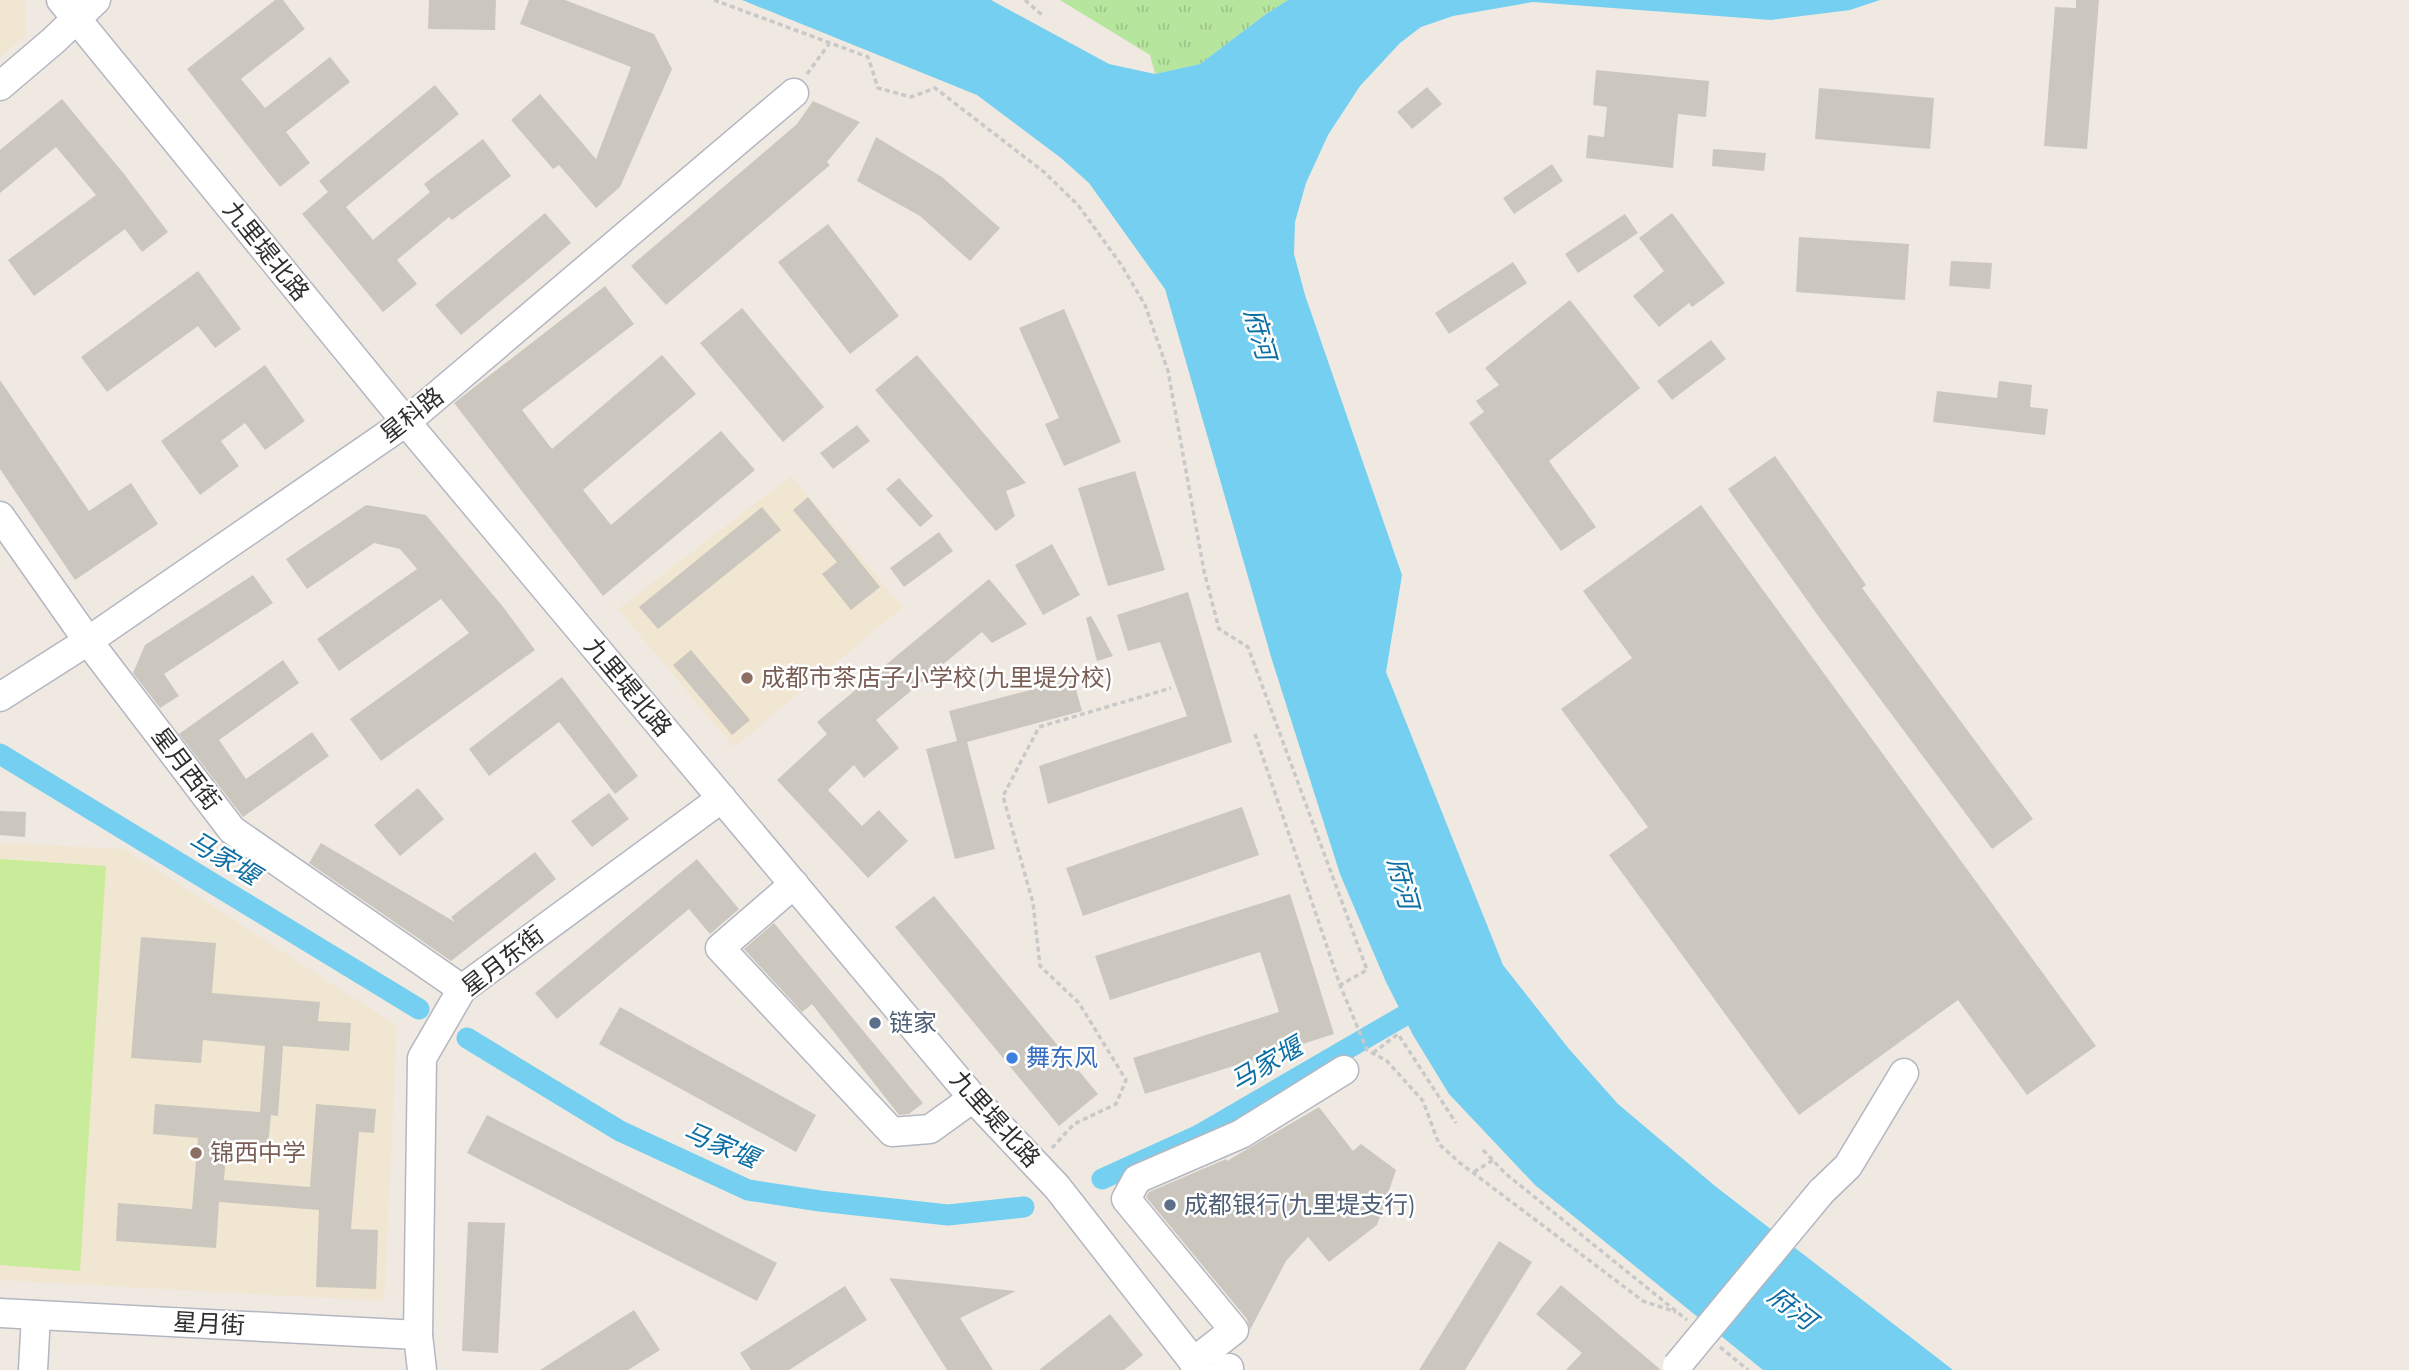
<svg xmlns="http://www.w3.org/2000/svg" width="2409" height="1370" font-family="Montserrat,'Noto Sans SC',sans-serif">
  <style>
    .education { fill: #f0e6d1 }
    .grass { fill: url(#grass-tufts) }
    .pitch { fill: #c9ec9a }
    .water { fill: #75cff0 }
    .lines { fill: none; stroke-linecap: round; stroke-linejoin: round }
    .canal { stroke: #75cff0; stroke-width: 21 }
    .building { fill: #cbc7bf }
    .minor-casing { stroke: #b4b7c1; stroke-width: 31 }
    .path { stroke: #c9c9c9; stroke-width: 3.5; stroke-dasharray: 5 3.5; stroke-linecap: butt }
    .minor { stroke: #fff; stroke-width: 28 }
    .minor-bridge-casing { stroke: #b4b7c1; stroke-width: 31; stroke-linecap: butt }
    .minor-bridge { stroke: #fff; stroke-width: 28 }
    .education-dot { fill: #8d6e63; stroke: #fff; stroke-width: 2.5 }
    .service-dot { fill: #5c6f8a; stroke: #fff; stroke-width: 2.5 }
    .shop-dot { fill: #3f7fe0; stroke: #fff; stroke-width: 2.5 }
    .labels { text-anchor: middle; stroke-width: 5; stroke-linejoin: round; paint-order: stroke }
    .street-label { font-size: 24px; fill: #2e2e2e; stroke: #fff }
    .education-label { font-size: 24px; fill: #785e54; stroke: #fff; text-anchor: start }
    .service-label { font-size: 24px; fill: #4e5e75; stroke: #fff; text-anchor: start }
    .shop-label { font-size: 24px; fill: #366cbe; stroke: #fff; text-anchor: start }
    .water-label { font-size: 26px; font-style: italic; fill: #0d6fa3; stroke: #fff }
  </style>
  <defs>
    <pattern id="grass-tufts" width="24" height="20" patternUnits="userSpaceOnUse" patternTransform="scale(1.75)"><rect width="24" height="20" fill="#b6e59e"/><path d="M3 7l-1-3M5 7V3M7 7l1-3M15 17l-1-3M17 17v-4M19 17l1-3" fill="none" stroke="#9dc588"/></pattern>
  </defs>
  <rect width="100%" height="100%" fill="#efe9e1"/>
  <g class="education">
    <path d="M0,0L25,1V35L0,57Z"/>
    <path d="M791,476L903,607L734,747L618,609Z"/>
    <path d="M0,843L125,849L397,1026L384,1301L0,1280Z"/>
  </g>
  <path class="grass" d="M1060,0H1288L1266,14L1200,64L1155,74L1150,55Z"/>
  <path class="pitch" d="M0,859L106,866L80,1271L0,1265Z"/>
  <path class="water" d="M742,0H991L1109,64L1155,74L1200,64L1266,14L1288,0H1880L1850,10L1771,20L1533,2L1453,16L1421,27L1400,43L1360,86L1328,135L1306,183L1295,222L1294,254L1305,295L1402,575L1386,672L1503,965L1569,1049L1618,1104L1715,1186L1953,1370H1763L1535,1185L1449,1094L1413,1035L1386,982L1340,874L1272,660L1165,289L1089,183L1061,158L977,95Z"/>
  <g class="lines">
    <g class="canal">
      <path d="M0,754L419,1009"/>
      <path d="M467,1038L620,1131L748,1190L820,1201L948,1215L1024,1207"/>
      <path d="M1102,1179L1199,1135L1426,1003"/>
    </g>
  </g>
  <g class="building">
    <path d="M275,0H283L305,29L241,79L265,108L330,57L350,82L286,132L310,163L280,187L187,69Z"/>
    <path d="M429,0H496L495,30L428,29Z"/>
    <path d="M529,0H565L654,34L672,69L620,187L596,208L559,165L553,169L511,120L540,94L596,159L631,67L520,24Z"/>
    <path d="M2076,0H2099L2087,149L2044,146L2055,7L2076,8Z"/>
    <path d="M1596,70L1709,81L1706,117L1678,114L1673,168L1586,158L1588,135L1604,137L1607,107L1593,105Z"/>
    <path d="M435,85L459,114L346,207L373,240L430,192L424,184L483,139L511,176L452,220L449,217L397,260L417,284L383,312L302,214L328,192L319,181Z"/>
    <path d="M1427,87L1442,104L1412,129L1397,112Z"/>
    <path d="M1819,88L1934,98L1930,149L1815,139Z"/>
    <path d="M62,99L124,174L168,232L142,252L125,229L34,296L8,260L96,195L56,147L0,193V150Z"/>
    <path d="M813,101L860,122L827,162L830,165L666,305L631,266L797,124Z"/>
    <path d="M876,137L942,177L1000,228L970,261L920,216L857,181Z"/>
    <path d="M1713,149L1766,153L1764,171L1712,166Z"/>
    <path d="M1552,164L1563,181L1514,214L1503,198Z"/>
    <path d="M545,213L571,243L461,335L435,305Z"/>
    <path d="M1672,213L1725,283L1692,307L1689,303L1659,327L1633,296L1664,271L1639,238Z"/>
    <path d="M1625,214L1638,233L1578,273L1565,254Z"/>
    <path d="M828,224L899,316L850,354L778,262Z"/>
    <path d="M1799,237L1909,244L1905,300L1796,292Z"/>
    <path d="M1951,261L1992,263L1990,289L1949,286Z"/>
    <path d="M1513,262L1527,283L1449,334L1435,313Z"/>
    <path d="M198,271L241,329L215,348L198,326L107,392L81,357Z"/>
    <path d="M605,286L634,324L522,410L552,449L662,355L696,394L583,490L611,525L721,431L755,470L603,596L454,403Z"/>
    <path d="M1570,300L1640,388L1549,461L1596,527L1561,551L1469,423L1484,412L1476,401L1499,385L1485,368Z"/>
    <path d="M742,308L824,407L783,442L700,343Z"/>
    <path d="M1064,309L1121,442L1064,466L1045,424L1059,418L1019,328Z"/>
    <path d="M1711,340L1726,359L1672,400L1657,381Z"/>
    <path d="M917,355L1026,483L1006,491L1015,516L996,531L875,390Z"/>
    <path d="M265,365L305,421L265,450L245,423L221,441L239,466L200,495L161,441Z"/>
    <path d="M0,380L89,511L131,483L158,524L75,580L0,469Z"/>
    <path d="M1999,381L2032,385L2030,407L2048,409L2045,435L1933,422L1937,391L1997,398Z"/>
    <path d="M857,425L870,441L833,469L820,453Z"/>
    <path d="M1775,456L1866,585L1862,588L2033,819L1992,849L1819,617L1728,489Z"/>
    <path d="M1135,471L1165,570L1108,586L1078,488Z"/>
    <path d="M899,478L933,516L920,527L886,489Z"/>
    <path d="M808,497L880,587L851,610L822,574L837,562L793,510Z"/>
    <path d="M366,505L426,515L504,608L535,650L381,761L350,719L469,633L441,599L339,671L317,639L417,569L400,549L374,543L307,589L286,559Z"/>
    <path d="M1701,505L2096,1046L2027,1095L1958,1000L1799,1115L1609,855L1648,827L1561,709L1632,658L1583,591Z"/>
    <path d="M762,507L781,530L658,629L639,607Z"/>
    <path d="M939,532L953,551L904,587L890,568Z"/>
    <path d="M1052,544L1080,595L1043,615L1015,565Z"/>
    <path d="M253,575L273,603L164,674L179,696L160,708L133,673L145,645Z"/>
    <path d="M989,579L1027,624L992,643L982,632L876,720L899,748L864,778L854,765L828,790L862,826L879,810L908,841L868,878L777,780L827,734L817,722Z"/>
    <path d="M1188,592L1232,742L1048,804L1039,766L1187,716L1160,642L1128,651L1117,615Z"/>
    <path d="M1091,616L1113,656L1097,661L1086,618Z"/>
    <path d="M691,650L750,720L732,735L673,665Z"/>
    <path d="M283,660L299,683L219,740L246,779L312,732L329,756L243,817L179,734Z"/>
    <path d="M562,677L638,776L615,794L559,722L489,776L469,749Z"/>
    <path d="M1073,679L1082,711L967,742L995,849L955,859L926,749L957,741L949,711Z"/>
    <path d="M418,788L444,819L400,856L374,825Z"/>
    <path d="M609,793L629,819L592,847L571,821Z"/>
    <path d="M1242,807L1259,855L1083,916L1066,868Z"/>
    <path d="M0,811L26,812L25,837L0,835Z"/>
    <path d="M321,843L455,922L451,917L535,852L556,879L451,961L309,863Z"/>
    <path d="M697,859L739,909L710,934L689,909L557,1019L535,993Z"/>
    <path d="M1290,894L1334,1034L1145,1094L1133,1058L1279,1012L1260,952L1110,1000L1095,956Z"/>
    <path d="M934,896L1098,1094L1059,1126L895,927Z"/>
    <path d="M774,923L923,1103L909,1114L899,1115L812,1004L802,1012L744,949Z"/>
    <path d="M141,937L216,943L212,993L320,1002L318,1021L351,1023L349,1051L283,1046L278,1116L271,1115L268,1144L227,1140L224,1180L310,1187L316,1104L376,1109L374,1133L359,1132L351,1229L378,1230L376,1289L316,1287L319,1210L219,1202L216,1248L116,1241L118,1203L192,1209L198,1138L153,1134L155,1104L260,1112L265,1046L203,1040L201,1063L131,1058Z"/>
    <path d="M620,1007L816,1115L796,1152L599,1044Z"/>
    <path d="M1319,1107L1353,1151L1361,1144L1396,1170L1377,1225L1329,1262L1308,1237L1286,1261L1250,1330L1247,1319L1146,1197L1149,1192L1226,1159L1227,1161Z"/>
    <path d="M487,1115L777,1263L757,1301L467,1153Z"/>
    <path d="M468,1222L505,1223L498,1353L462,1351Z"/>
    <path d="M1499,1241L1532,1262L1465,1370H1419Z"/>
    <path d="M889,1278L1016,1291L960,1318L993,1370H947Z"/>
    <path d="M1561,1285L1661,1370H1566L1582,1353L1536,1314Z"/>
    <path d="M845,1286L867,1320L789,1370H751L740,1353Z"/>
    <path d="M634,1310L660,1350L628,1370H540Z"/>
    <path d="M1110,1314L1143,1355L1124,1370H1039Z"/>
  </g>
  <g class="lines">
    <defs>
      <g id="minor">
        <path d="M61,0L406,422L973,1098L1057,1187L1200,1370"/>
        <path d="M0,86L53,41L96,0"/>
        <path d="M0,516L88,641L232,830L462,989"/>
        <path d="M0,697L88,641L406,422L794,93"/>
        <path d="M794,884L720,948L892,1132L930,1129L973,1098"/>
        <path d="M1821,1192L1848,1166L1904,1073"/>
        <path d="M0,1313L418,1335"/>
        <path d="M1193,1362L1234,1330L1126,1199L1137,1179L1241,1134L1344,1070"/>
        <path d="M33,1370L36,1315"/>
        <path d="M422,1370L418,1335L422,1058L462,989L722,798"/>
        <path d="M1226,1370L1229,1368"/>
      </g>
    </defs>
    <use href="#minor" class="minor-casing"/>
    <g class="path">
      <path d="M714,0L868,57L878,88L911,97L935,88L1044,172L1078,205L1122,266L1145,305L1168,371L1204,571L1219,629L1248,647L1367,970L1340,985"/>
      <path d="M1025,0L1042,15"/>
      <path d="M807,74L829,44"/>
      <path d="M1255,734L1340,985L1367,1050L1387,1061L1423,1101L1439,1144L1460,1163L1643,1301L1676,1312"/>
      <path d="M1373,1053L1398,1034L1456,1123"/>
      <path d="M1052,1148L1074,1124L1116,1104L1126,1080L1079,1003L1040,966L1033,903L1003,796L1039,727L1171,688"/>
      <path d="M1483,1150L1506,1174L1687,1320"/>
      <path d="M1474,1172L1493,1160"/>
      <path d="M1720,1347L1748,1370"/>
    </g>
    <use href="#minor" class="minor"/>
    <defs>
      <path id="minor-bridge" d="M1677,1366L1821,1192"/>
    </defs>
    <use href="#minor-bridge" class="minor-bridge-casing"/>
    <use href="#minor-bridge" class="minor-bridge"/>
  </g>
  <g class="education-dot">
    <circle cx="747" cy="678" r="7"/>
    <circle cx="196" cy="1153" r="7"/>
  </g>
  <g class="service-dot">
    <circle cx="875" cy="1023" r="7"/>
    <circle cx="1170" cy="1205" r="7"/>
  </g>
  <circle class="shop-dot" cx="1012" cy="1058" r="7"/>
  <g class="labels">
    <g class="street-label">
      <text transform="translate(266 251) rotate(51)" y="8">九里堤北路</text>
      <text transform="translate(412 415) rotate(-38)" y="8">星科路</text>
      <text transform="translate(628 687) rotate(50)" y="8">九里堤北路</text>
      <text transform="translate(186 769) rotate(53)" y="8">星月西街</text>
      <text transform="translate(503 961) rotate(-38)" y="8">星月东街</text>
      <text transform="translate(995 1119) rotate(48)" y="8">九里堤北路</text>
      <text transform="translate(209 1324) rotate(3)" y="8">星月街</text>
    </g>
    <g class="education-label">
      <text x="761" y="686">成都市茶店子小学校(九里堤分校)</text>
      <text x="210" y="1161">锦西中学</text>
    </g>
    <g class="service-label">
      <text x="889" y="1031">链家</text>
      <text x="1184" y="1213">成都银行(九里堤支行)</text>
    </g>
    <g class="shop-label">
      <text x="1026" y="1066">舞东风</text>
    </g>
    <g class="water-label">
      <text transform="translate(1260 334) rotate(74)" y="9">府河</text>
      <text transform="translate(224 858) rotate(31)" y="9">马家堰</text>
      <text transform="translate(1403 883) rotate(75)" y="9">府河</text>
      <text transform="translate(1266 1064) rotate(-30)" y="9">马家堰</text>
      <text transform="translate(721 1145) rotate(23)" y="9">马家堰</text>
      <text transform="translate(1792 1308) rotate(38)" y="9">府河</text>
    </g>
  </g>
</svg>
